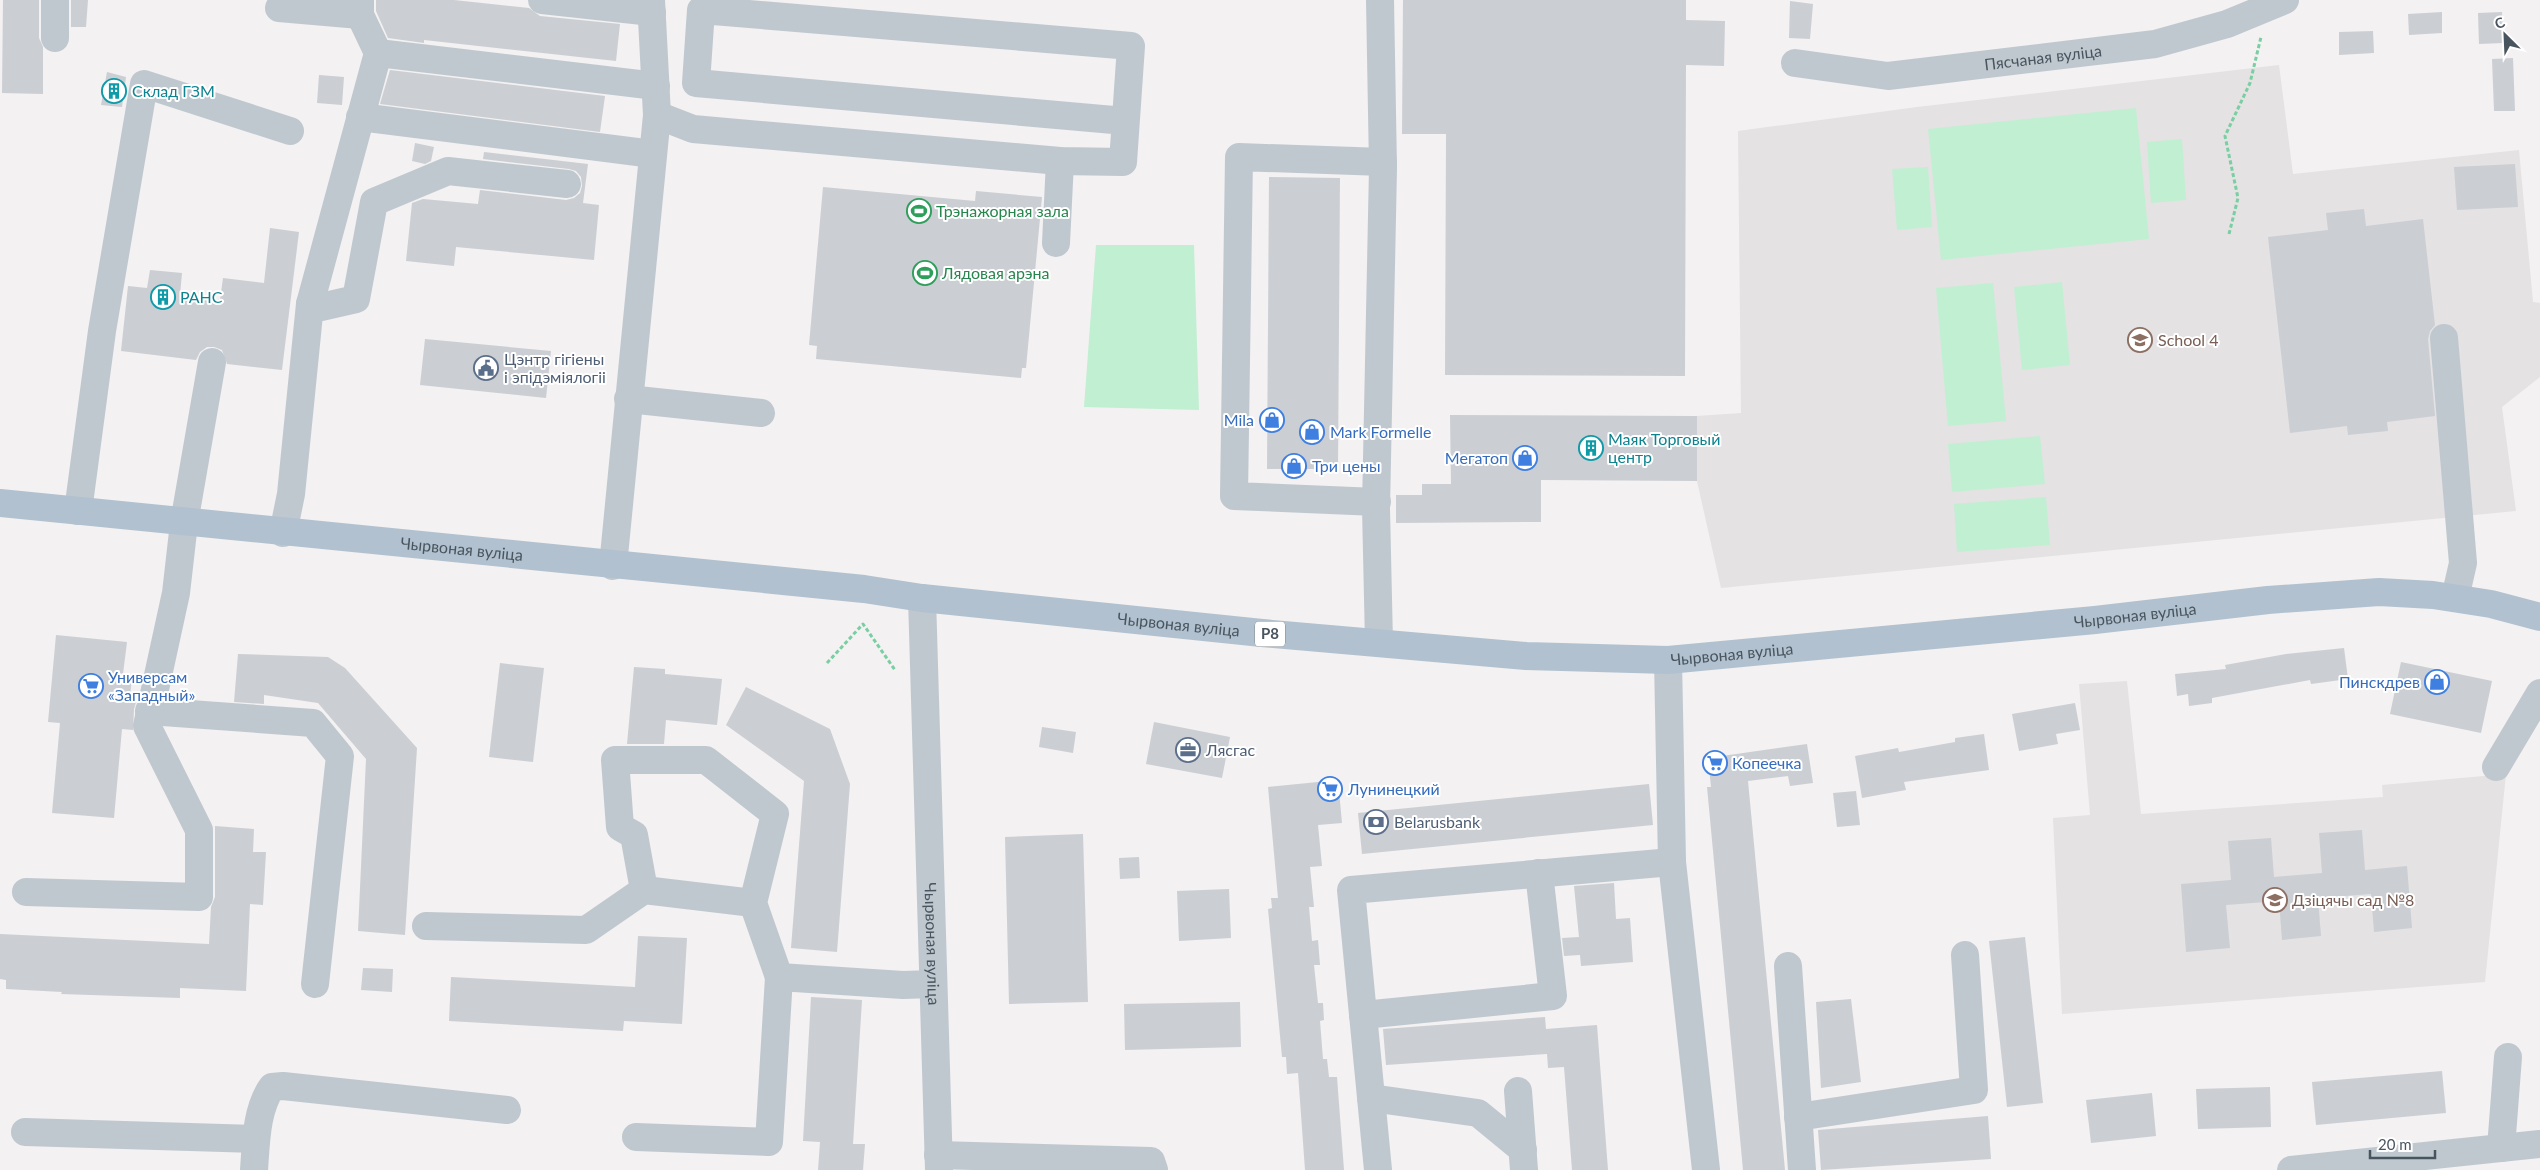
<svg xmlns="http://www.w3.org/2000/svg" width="2540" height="1170" font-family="Lato,sans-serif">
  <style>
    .education { fill: #e4e2e3 }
    .green { fill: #c1efd2 }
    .building { fill: #cbced3 }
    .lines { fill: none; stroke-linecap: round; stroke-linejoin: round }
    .path { stroke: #79cea2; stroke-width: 3; stroke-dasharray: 4 2.5; stroke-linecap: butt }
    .minor { stroke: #bfc8cf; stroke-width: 28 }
    .major { stroke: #b1c1cf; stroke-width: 28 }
    .labels { text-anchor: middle; stroke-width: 4; stroke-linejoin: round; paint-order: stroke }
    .shield { fill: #fff; stroke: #80888e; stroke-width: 1 }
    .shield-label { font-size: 15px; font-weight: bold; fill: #49555e }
    .street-label { font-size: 16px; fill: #49555e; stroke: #fff }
    .culture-label { font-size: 16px; fill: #0d838f; stroke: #fff; text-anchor: start }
    .leisure-label { font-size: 16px; fill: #27864d; stroke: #fff; text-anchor: start }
    .education-label { font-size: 16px; fill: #785e54; stroke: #fff; text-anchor: start }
    .service-label { font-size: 16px; fill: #4e5e75; stroke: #fff; text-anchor: start }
    .shop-label { font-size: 16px; fill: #366cbe; stroke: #fff; text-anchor: start }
  </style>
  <rect width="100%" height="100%" fill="#f3f1f1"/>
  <g class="education">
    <path d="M2279,65L2293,174L2519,150L2533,302L2540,303V377L2502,407L2516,511L1721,588L1697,481V416L1741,413L1738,131L1917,107Z"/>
    <path d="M2127,681L2141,814L2383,797L2382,785L2506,774L2485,982L2062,1014L2053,818L2090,815L2079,684Z"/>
  </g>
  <g class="green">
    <path d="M2136,108L2149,239L1941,260L1928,129Z"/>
    <path d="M2182,139L2186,200L2151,203L2147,142Z"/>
    <path d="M1928,167L1932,227L1897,230L1892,169Z"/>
    <path d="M1096,245H1194L1199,410L1084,407Z"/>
    <path d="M2062,282L2070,365L2022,370L2014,287Z"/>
    <path d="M1993,283L2006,421L1948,426L1936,288Z"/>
    <path d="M2040,436L2045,484L1952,492L1948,444Z"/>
    <path d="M2046,497L2050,545L1957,552L1954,504Z"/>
  </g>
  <g class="building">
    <path d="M3,0H39V38L43,47V94L2,93Z"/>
    <path d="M71,0H88L86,27H71Z"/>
    <path d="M376,0H454L529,8L540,16L620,24L616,61L424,40V43L388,38L376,11Z"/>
    <path d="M1403,0H1686V20L1725,21L1724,66L1686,65L1685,376L1445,375L1446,134H1402Z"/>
    <path d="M1790,1L1813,4L1810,39L1789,38Z"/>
    <path d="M2442,12V33L2409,35L2408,14Z"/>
    <path d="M2502,12L2503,43L2479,44L2478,13Z"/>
    <path d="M2373,31L2374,53L2339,55V32Z"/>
    <path d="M2513,58L2515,111H2494L2492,59Z"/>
    <path d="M390,70L605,96L600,132L380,104Z"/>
    <path d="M107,72L126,77L122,107L101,105Z"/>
    <path d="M319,75L344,77L342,105L317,103Z"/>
    <path d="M415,143L434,147L431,161L425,164L412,161Z"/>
    <path d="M484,152L588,164L583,203L599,205L594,260L456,247L454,266L406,261L412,203L423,199L478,204L480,190L566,200L574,198L580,193L582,186L581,177L576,171L569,169L483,159Z"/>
    <path d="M2515,164L2518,207L2457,210L2454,167Z"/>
    <path d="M1269,177L1340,178L1338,469H1267Z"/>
    <path d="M823,187L975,201L976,191L1042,197L1026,368H1022L1021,378L816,359L817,346L809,345Z"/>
    <path d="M2364,209L2366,226L2423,219L2435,325L2430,331L2428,339L2435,416L2387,422L2388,431L2348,435L2347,426L2290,433L2268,237L2328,230L2326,213Z"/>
    <path d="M270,228L299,232L282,370L227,364L222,350L214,347H207L200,352L196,360L121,351L128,286L147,288L150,270L182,273L180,295L220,300L223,278L264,283Z"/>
    <path d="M425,339L551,351L546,398L420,385Z"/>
    <path d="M1450,415L1697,416V481L1541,480V522L1396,523V495H1422V484H1451Z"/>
    <path d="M56,635L127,642L123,674L132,675L130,698L137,699L134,709L133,730L122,729L114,818L52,813L60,723L48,722Z"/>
    <path d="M2344,648L2348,679L2311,684L2310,680L2212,698V703L2189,706L2188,694L2177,696L2175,674L2226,669L2225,665L2286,654Z"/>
    <path d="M238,654L328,657L345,668L417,748L405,935L358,931L366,759L318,703L264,695V704L234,702Z"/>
    <path d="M2401,662L2492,681L2481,733L2390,714Z"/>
    <path d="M500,663L544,668L533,762L489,757Z"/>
    <path d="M634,667L665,669V674L722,679L717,725L666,720L664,744H627Z"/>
    <path d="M746,687L830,729L850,784L837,952L791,948L804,781L726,725Z"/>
    <path d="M2075,703L2080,730L2056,734L2058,744L2019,751L2012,714Z"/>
    <path d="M1154,722L1230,737L1222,778L1146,764Z"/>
    <path d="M1042,727L1076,732L1073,753L1039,747Z"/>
    <path d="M1984,734L1989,770L1904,782L1906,790L1862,798L1855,756L1898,748L1899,752L1955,742V738Z"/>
    <path d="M1807,744L1813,783L1790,786L1788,776L1748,781L1785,1170H1743L1707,787H1711L1708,758Z"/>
    <path d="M1338,780L1342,823L1318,825L1322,866L1310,867L1314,907H1309L1312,941L1318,940L1320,965H1314L1318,1003H1323L1324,1020L1320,1021L1323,1059H1327L1329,1077H1337L1344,1170H1305L1298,1073L1287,1074L1286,1057H1282L1268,909L1272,908L1271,898H1278L1268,787Z"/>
    <path d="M1649,784L1653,825L1362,854L1358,813Z"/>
    <path d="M1856,791L1860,825L1837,827L1833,793Z"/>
    <path d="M215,826L254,829L253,852H266L263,905L250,904L246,991L180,988V998L61,994L62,992L6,989V980L0,979V934L209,944L211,907L215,897Z"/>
    <path d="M2362,830L2365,870L2407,866L2412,928L2374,932L2371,894L2318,898L2321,936L2282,940L2279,901L2226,905L2230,948L2186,952L2181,884L2231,880L2228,841L2271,838L2274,877L2322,873L2319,833Z"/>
    <path d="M1083,834L1088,1002L1009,1004L1005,837Z"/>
    <path d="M1139,857L1140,878L1120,879L1119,858Z"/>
    <path d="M1614,883L1616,919L1630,918L1633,962L1581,966L1580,955L1564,956L1562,938L1579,937L1574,886Z"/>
    <path d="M1229,889L1231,938L1179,941L1177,891Z"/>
    <path d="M638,936L687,938L682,1024L624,1021L623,1031L449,1021L451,977L635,987Z"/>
    <path d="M2025,937L2043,1103L2007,1107L1989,941Z"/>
    <path d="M363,968L393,969L392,992L361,990Z"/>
    <path d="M811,997L862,1000L853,1144H865L863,1170H818L820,1142L803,1141Z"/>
    <path d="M1851,999L1861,1082L1821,1088L1816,1002Z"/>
    <path d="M1240,1002L1241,1047L1125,1050L1124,1004Z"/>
    <path d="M1545,1017L1546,1029L1597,1025L1608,1170H1572L1564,1067L1548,1068L1547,1054L1386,1065L1383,1029Z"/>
    <path d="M2442,1071L2446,1113L2316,1125L2312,1082Z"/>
    <path d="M2270,1087L2271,1127L2198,1129L2196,1089Z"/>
    <path d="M2152,1093L2156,1136L2091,1143L2086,1100Z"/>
    <path d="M1988,1116L1991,1159L1821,1170L1818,1130Z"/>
  </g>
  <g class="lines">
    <g class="path">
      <path d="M2229,234L2238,198L2225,136L2250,83L2261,37"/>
      <path d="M827,663L863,624L895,670"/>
    </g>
    <g class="minor">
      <path d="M55,0V38"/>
      <path d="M542,0L652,12"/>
      <path d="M279,8L360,15"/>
      <path d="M378,53L656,86"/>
      <path id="s1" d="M1795,63L1888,76L2155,44L2227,24L2285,0"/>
      <path d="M657,115L693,129L1060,161L1123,162L1131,46L701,10L696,83L1125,121"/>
      <path d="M360,117L653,154"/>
      <path d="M1056,243L1060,161"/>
      <path d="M310,304L321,307L356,299L374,202L448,171L567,184"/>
      <path d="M2444,338L2463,563L2455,598"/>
      <path d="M628,399L761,413"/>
      <path d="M1377,502L1234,496L1239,157L1383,162"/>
      <path d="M78,511L102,331L144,84L290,131"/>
      <path d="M283,533L291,494L310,304L378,53L360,15V0"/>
      <path d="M613,566L657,115L651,0"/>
      <path id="s2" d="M922,598L939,1170"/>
      <path d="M1379,643L1376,508L1383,168L1380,0"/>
      <path d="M1668,660L1672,862L1706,1170"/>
      <path d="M149,711L313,723L340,756L315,984"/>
      <path d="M2496,767L2540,693"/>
      <path d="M644,890L634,835L620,827L615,760H706L775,814L753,903L779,977"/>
      <path d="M26,892L199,897V830L147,726L176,593L184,523L212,362"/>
      <path d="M426,926L586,930L644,890L753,903"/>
      <path d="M1788,966L1802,1170"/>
      <path d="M1363,1015L1553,996L1539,873"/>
      <path d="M1518,1091L1524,1170"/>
      <path d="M1371,1098L1478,1113L1523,1150"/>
      <path d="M1798,1117L1974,1090L1965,955"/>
      <path d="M25,1132L256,1139"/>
      <path d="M636,1137L769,1142L779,977L903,985L933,984"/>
      <path d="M2501,1148L2508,1057"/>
      <path d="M938,1155L1151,1161L1154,1170"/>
      <path d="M254,1170C256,1144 256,1109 272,1087L283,1086L507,1110"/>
      <path d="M1378,1170L1351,890L1672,862"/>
      <path d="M2291,1170L2540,1144"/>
    </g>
    <path class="major" id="s3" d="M0,503L864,589L922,598L1262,633L1526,656L1668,660L2095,620L2268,600L2379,592L2433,595L2491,604L2540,617"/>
  </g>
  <defs>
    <symbol id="building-ring" viewBox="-11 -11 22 22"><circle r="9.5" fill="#fff" stroke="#0f9aa8" stroke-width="1.5"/><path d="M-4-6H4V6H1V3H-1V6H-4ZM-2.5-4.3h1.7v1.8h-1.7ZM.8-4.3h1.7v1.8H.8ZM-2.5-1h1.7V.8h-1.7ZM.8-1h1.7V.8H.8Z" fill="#0f9aa8"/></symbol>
    <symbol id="stadium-ring" viewBox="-11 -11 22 22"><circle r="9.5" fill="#fff" stroke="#2e9e5b" stroke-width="1.5"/><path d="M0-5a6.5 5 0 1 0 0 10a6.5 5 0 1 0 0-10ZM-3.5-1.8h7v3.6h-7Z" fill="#2e9e5b"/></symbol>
    <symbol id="school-ring" viewBox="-11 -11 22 22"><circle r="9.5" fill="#fff" stroke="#8d6e63" stroke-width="1.5"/><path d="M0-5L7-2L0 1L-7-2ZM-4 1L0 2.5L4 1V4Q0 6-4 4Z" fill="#8d6e63"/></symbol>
    <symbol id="civic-ring" viewBox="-11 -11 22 22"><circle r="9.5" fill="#fff" stroke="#5c6f8a" stroke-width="1.5"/><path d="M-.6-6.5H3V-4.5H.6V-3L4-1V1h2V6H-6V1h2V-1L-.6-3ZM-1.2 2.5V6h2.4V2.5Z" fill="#5c6f8a"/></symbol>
    <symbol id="shop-ring" viewBox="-11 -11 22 22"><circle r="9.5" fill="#fff" stroke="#3f7fe0" stroke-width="1.5"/><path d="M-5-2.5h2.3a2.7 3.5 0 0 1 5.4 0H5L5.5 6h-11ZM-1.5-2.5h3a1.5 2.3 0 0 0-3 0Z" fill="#3f7fe0"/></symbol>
    <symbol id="supermarket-ring" viewBox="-11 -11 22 22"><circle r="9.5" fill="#fff" stroke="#3f7fe0" stroke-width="1.5"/><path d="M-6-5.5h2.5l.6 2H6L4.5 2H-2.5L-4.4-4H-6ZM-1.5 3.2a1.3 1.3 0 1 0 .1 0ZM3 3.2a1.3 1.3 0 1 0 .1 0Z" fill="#3f7fe0"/></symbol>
    <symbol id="office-ring" viewBox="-11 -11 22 22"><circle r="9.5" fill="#fff" stroke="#5c6f8a" stroke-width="1.5"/><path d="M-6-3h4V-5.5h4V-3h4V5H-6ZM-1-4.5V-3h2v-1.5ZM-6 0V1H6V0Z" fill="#5c6f8a"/></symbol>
    <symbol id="bank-ring" viewBox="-11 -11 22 22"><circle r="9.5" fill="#fff" stroke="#5c6f8a" stroke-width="1.5"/><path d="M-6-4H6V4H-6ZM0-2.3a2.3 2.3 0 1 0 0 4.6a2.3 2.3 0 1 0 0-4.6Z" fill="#5c6f8a"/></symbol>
  </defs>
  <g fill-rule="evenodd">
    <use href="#building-ring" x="100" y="77" width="28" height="28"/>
    <use href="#stadium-ring" x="905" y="197" width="28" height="28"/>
    <use href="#stadium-ring" x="911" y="259" width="28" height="28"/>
    <use href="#building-ring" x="149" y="283" width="28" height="28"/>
    <use href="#school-ring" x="2126" y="326" width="28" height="28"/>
    <use href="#civic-ring" x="472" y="354" width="28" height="28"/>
    <use href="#shop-ring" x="1258" y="406" width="28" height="28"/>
    <use href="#shop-ring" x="1298" y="418" width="28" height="28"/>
    <use href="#building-ring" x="1577" y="434" width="28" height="28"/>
    <use href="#shop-ring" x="1511" y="444" width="28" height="28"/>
    <use href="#shop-ring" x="1280" y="452" width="28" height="28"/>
    <use href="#shop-ring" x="2423" y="668" width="28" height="28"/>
    <use href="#supermarket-ring" x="77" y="672" width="28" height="28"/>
    <use href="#office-ring" x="1174" y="736" width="28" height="28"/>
    <use href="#supermarket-ring" x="1701" y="749" width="28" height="28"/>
    <use href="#supermarket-ring" x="1316" y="775" width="28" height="28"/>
    <use href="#bank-ring" x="1362" y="808" width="28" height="28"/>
    <use href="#school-ring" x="2261" y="886" width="28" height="28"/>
  </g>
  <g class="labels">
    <rect class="shield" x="1255" y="621.5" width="30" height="25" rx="4"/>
    <g class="shield-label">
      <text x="1270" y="639">Р8</text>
    </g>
    <g class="street-label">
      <text dy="6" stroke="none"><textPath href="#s1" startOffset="250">Пясчаная вуліца</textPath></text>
      <text dy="6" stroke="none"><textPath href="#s3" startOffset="464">Чырвоная вуліца</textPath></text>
      <text dy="6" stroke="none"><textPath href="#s3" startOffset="2145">Чырвоная вуліца</textPath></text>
      <text dy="6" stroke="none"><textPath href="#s3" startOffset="1185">Чырвоная вуліца</textPath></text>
      <text dy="6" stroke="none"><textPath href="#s3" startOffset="1740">Чырвоная вуліца</textPath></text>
      <text dy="6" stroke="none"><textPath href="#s2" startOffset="346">Чырвоная вуліца</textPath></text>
    </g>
    <g class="culture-label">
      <text x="132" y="97">Склад ГЗМ</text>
      <text x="180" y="303">РАНС</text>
      <text x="1608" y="445">Маяк Торговый<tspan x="1608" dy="18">центр</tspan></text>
    </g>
    <g class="leisure-label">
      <text x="936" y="217">Трэнажорная зала</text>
      <text x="942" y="279">Лядовая арэна</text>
    </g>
    <g class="education-label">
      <text x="2158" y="346">School 4</text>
      <text x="2292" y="906">Дзіцячы сад №8</text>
    </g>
    <g class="service-label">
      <text x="504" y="365">Цэнтр гігіены<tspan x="504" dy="18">і эпідэміялогіі</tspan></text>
      <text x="1206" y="756">Лясгас</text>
      <text x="1394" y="828">Belarusbank</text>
    </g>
    <g class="shop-label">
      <text x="1254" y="426" text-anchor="end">Mila</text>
      <text x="1330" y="438">Mark Formelle</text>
      <text x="1508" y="464" text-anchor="end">Мегатоп</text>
      <text x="1312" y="472">Три цены</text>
      <text x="108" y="683">Универсам<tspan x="108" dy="18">«Западный»</tspan></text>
      <text x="2420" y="688" text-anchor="end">Пинскдрев</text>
      <text x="1732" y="769">Копеечка</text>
      <text x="1348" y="795">Лунинецкий</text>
    </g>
  </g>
  <g transform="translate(2505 35) rotate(336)" stroke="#ffffff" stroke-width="4" paint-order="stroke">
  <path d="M0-4L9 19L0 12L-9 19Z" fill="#49555e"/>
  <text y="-8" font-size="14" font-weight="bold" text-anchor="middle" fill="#49555e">С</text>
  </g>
  <path d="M2370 1150v8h65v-8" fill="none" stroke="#49555e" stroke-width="2.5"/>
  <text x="2378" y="1150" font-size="15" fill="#49555e" stroke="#ffffff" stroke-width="4" paint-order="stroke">20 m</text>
</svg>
